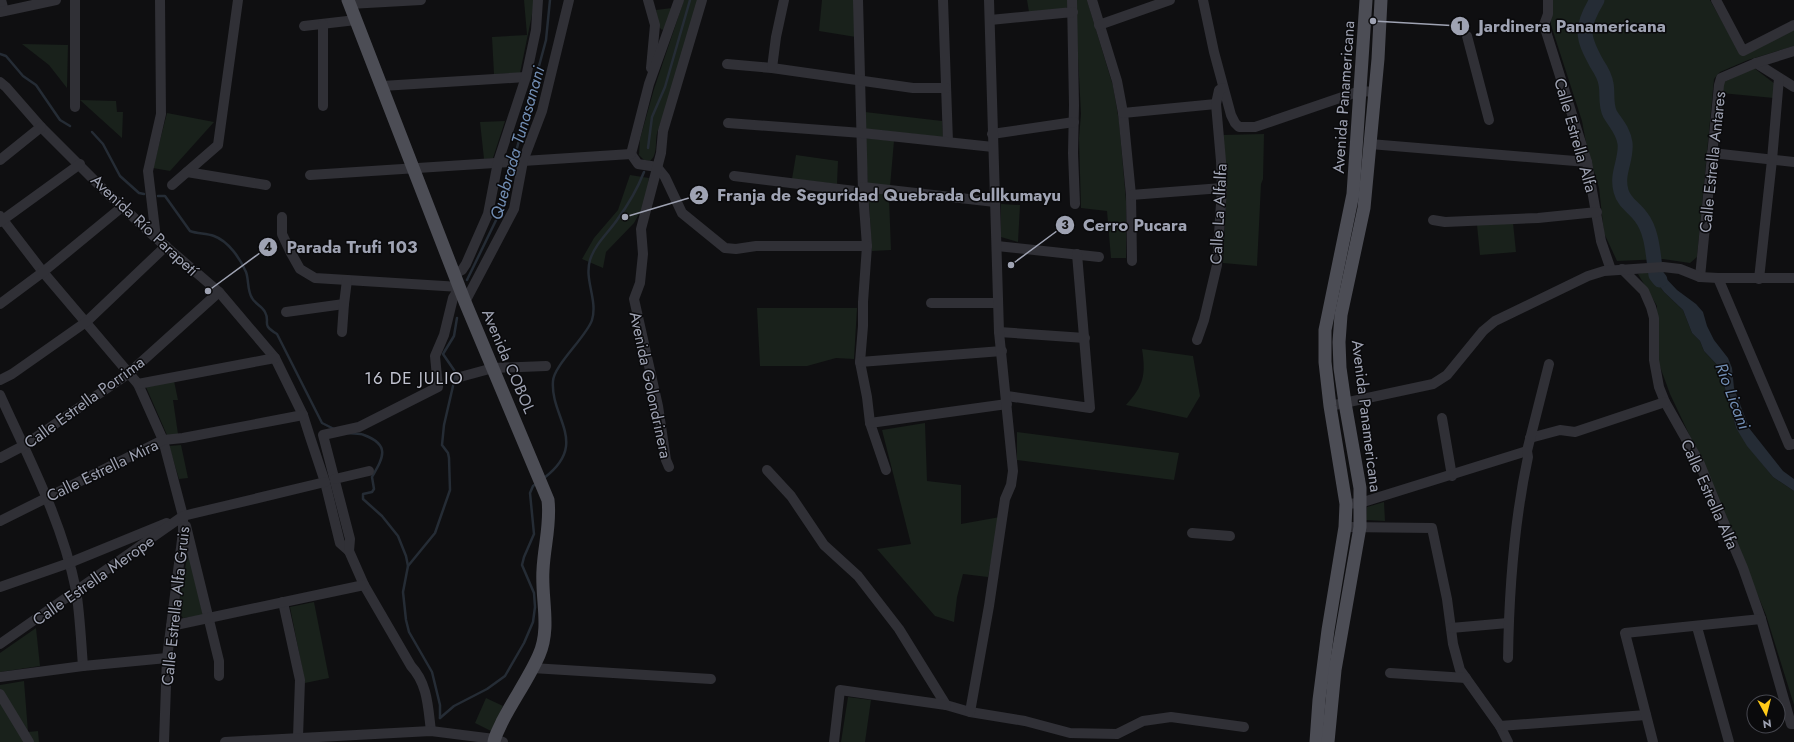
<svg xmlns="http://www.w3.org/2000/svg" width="1794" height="742" font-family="Jost,sans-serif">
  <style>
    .green { fill: #19211b }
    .water { fill: #252c35 }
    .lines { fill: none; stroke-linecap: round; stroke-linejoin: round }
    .stream { stroke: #252c35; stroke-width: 2.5 }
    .river { stroke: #252c35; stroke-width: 15 }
    .minor { stroke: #303036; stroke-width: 10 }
    .major { stroke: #4c4d55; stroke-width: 13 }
    .labels { text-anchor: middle; stroke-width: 3; stroke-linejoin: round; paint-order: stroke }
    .street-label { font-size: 16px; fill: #9fa3b3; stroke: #0a0a0c }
    .water-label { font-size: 17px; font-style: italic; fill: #718db3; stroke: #0a0a0c }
    .neighbourhood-label { font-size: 17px; letter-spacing: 1px; fill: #c0c2cf; stroke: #0a0a0c }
    .leader { fill: none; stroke: #9fa3b3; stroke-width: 1.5 }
    .callout-dot { fill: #9fa3b3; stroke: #0a0a0c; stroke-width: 1.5 }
    .mark-label { font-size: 12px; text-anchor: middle; font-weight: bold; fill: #111 }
    .callout-label { font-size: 17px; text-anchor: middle; font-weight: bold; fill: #9fa3b3; stroke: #0a0a0c; stroke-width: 3; stroke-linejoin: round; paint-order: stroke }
  </style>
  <rect width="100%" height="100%" fill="#0f0f11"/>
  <g class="green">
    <path d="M524,0H535L520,73L494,74L492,37L527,35Z"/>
    <path d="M684,0H699C686,44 674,87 658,130C654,140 659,154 650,161L644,160L639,155L640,139L654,89Z"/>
    <path d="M822,0H855L856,37L819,31Z"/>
    <path d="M1027,0H1068L1067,7L1065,9L1029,12Z"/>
    <path d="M1075,0H1087L1113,86L1119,121L1126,201V258H1111L1107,211L1081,208L1079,138L1081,114Z"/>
    <path d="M1551,0H1710L1741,55L1794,29V46L1748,60L1720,72L1714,79L1697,257L1690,263L1663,259L1617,261L1604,233L1599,188L1587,148L1582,121L1551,25Z"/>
    <path d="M672,8L665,28L662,30L659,27L656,10Z"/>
    <path d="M22,44L68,45L67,88L49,65Z"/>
    <path d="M1754,68L1775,84L1774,98L1721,93L1724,82Z"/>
    <path d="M80,100L116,101L117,112H123L122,138Z"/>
    <path d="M865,112L942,121L943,137L865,129Z"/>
    <path d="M167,113L214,122L170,171L153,168Z"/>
    <path d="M505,121L493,158L484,159L480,122Z"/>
    <path d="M1264,134L1263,179L1261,184L1257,266L1223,263L1227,178L1223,135Z"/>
    <path d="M865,138L894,141L889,198L891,250L872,251Z"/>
    <path d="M796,155L838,161L837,184L792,179Z"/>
    <path d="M630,175L649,178L646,201L634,223L606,252L603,268L582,259L594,238L618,210Z"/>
    <path d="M1001,204L1020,205L1018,242L1001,237Z"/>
    <path d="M1513,223L1516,252L1480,255L1477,225Z"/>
    <path d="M1648,271L1664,292L1683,310L1692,333L1700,341L1704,351L1719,367L1736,428L1748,446L1773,477L1794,491V705L1766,615L1706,470L1670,394L1655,353L1654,334L1657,306L1638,274Z"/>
    <path d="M757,308H857L854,359L836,358L807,366H760Z"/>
    <path d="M1142,349L1193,356L1200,396L1187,418L1126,405C1144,385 1146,375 1142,349Z"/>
    <path d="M174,381L178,400H173L178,434L167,435L146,387Z"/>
    <path d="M925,423L927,481L961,485V524L1000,517L988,577L963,574L957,597L954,622L935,616L877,549L911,544L882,430Z"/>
    <path d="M1017,432L1179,453L1174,480L1017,460Z"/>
    <path d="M181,445L188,478L179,479L169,446Z"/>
    <path d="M1384,502L1385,521L1366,520L1367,507Z"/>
    <path d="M188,551L203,615L183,618L178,610Z"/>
    <path d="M314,602L329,678L305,683L290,607Z"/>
    <path d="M36,628L40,666L0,672V653Z"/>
    <path d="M24,681L28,732L38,731L39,742H0V685Z"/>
    <path d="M848,697L871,700L865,742H841Z"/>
    <path d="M486,698L503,706L491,731L475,723Z"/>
  </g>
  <path class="water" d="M1648,271H1659L1677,290L1696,304L1703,312L1707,326L1714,340L1728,358L1732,368L1734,388L1749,428L1783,471L1794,479V491L1773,477L1747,446L1736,428L1719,367L1704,351L1700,341L1692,333L1683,310L1664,292Z"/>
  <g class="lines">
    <g class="stream">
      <path d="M0,54L6,56L23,76L36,85L60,120L70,126"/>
      <path d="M92,132L103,144L120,176L139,193L144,194"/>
      <path d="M648,148L652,117L665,87L690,0"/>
      <path d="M514,159L546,40L550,0"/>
      <path d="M158,196H165L190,231C198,234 206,233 214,236C228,241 240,258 246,272C249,280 247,290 252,298C255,304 262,306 265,312C271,323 260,324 277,334L322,423L334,429"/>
      <path d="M467,280L500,212L512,164"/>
      <path d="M348,433C353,434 359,433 364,435C391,445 383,458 372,477L374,489L372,492L363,494V499L382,516L398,536L406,556L408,566L403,592L406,620L409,632L432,672L440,705V718"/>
      <path d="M544,478C590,443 550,418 553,381C554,365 587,336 592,320C598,300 584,280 590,260C595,244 608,233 617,220C628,205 637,190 644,172"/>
      <path d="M408,566L435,533L450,490L449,458L448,453L442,445L444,425L456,373L443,354L454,336L457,318"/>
      <path d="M440,718L454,706L487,689L505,676L524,643L533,622L535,607L534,593L522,565L524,557L534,534L530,493L533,486L537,483"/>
    </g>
    <path class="river" d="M1597,0C1580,28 1582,37 1597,64C1601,70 1605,77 1606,84C1608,93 1605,104 1610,114C1616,124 1623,130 1625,143C1627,160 1616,173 1621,191C1624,203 1634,207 1641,217C1653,232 1653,257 1656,275L1660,280"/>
    <g class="minor">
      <path d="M1,0L4,11"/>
      <path d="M648,0L655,25L651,68"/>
      <path d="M858,0L863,192L867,246L863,302V326L860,362L867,397L870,423L886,470"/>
      <path d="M943,0L948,142"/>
      <path d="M1072,0L1074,105L1073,153L1075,204"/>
      <path d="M1092,0L1117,81L1123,113L1131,195L1132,261"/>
      <path d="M1203,0L1214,52L1231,115L1235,123L1239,127H1255L1360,91L1375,92"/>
      <path d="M1548,0V14L1544,25L1587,162L1601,241L1611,270"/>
      <path d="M1716,0L1743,51L1794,25"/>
      <path d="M349,4L421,0"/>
      <path d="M0,12L56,0"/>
      <path d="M990,20L1073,12"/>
      <path d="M1099,25L1170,0"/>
      <path d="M304,26L356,20"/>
      <path d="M1467,36L1489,120"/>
      <path d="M1756,63L1794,87"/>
      <path d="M727,64L772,68L913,88H946"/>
      <path d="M772,68L776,37L784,0"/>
      <path d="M0,82L6,87L41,127L106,192L156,238L219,292L275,358L303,415L310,437L325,482L340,543L349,551"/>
      <path d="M382,86L526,77"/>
      <path d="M323,106V24"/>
      <path d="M75,107V0"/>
      <path d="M1123,113L1216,104"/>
      <path d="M728,123L862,133L993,147"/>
      <path d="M992,134L1074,122"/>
      <path d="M1370,144L1587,162"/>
      <path d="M1712,153L1794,162"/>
      <path d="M631,154L638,164L657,167L665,177L682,213L725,248L736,249L756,246H867"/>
      <path d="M631,154L649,84L679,0"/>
      <path d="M0,160L41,127"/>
      <path d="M187,172L266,185"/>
      <path d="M310,175L631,154"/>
      <path d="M734,176L863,192"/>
      <path d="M172,185L218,145L238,0"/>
      <path d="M863,187L995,202"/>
      <path d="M1131,195L1222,188"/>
      <path d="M0,216L43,272L138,384L163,440L183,516V532L167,658L164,742"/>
      <path d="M282,217V234L291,253L300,269L315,278L460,287L453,298L444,335L435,356L438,387L359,427L323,435L350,539L349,551L364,585L411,666C428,684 428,708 431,731"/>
      <path d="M1433,220L1445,222L1538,218L1597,212"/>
      <path d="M0,222L80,164"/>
      <path d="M156,238L148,171L161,114L160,0"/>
      <path d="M997,246L1099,257"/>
      <path d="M1622,269L1644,291L1651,307L1654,318V360L1659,387L1665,402L1699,462L1716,504L1743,568L1761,619L1791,724H1794"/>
      <path d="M454,274L462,270L466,264L488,214L498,162L526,77L536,30L538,0"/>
      <path d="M1700,277L1719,85L1721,78L1756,63L1794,51"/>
      <path d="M1718,278L1789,445L1794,444"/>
      <path d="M1759,279L1772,160L1779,78"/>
      <path d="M465,302L514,209L523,161L542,111L569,0"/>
      <path d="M931,303H998"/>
      <path d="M0,304L43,272L122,207"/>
      <path d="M286,312L344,304"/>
      <path d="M342,332L344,304L347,280"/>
      <path d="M999,332L1085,338"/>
      <path d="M1197,340L1204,320L1217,265L1222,188L1221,161L1216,104L1219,90L1223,88"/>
      <path d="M860,362L1002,351"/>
      <path d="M460,377L493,368L546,366"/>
      <path d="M0,380L12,374L86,322L166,246"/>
      <path d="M138,384L275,358"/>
      <path d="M0,395C29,459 62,521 76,590C80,615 81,641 83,666"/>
      <path d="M1007,396L1090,408L1077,254"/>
      <path d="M1330,406L1433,384L1447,375L1483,331L1495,321L1588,276L1604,271L1663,267L1680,269L1700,277L1718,278H1794"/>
      <path d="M1442,418L1452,476"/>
      <path d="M870,423L1007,404"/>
      <path d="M1530,438L1560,430L1575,432L1665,402"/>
      <path d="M0,458L23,446L128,374L219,292"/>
      <path d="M669,467L666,460L658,406L634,299L640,283L643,254L641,229L661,153L663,131L702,0"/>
      <path d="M767,470L791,496L824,545L858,576L899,629L946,705L970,712L1025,721L1070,733L1117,734L1143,721L1171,717L1244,727"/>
      <path d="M335,479L369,471"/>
      <path d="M1346,504L1360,503L1527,451"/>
      <path d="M0,521L163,440L183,438L303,415"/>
      <path d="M186,526L219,661V676"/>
      <path d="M1345,527L1432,528L1447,599L1453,644L1460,670L1500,726L1508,742"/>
      <path d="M1192,533L1230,536"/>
      <path d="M0,587L69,563L167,523"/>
      <path d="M283,602L300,680L298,737"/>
      <path d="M171,626L364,585"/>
      <path d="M1697,627L1729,742"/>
      <path d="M1451,628L1508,623"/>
      <path d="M0,644L183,516L325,482"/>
      <path d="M1508,658C1509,591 1514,522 1528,457L1527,451L1549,364"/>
      <path d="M532,668L711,679"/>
      <path d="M1390,673L1466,678"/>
      <path d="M0,677L83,666L167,658"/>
      <path d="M0,694L29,742"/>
      <path d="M970,712L989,606L1005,499L1011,485L1013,471L999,332L989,0"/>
      <path d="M1500,726L1646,715"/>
      <path d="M225,742L431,731L494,739L503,742"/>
      <path d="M834,742L840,690L946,705"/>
      <path d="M1653,742L1625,633L1761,619"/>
    </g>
    <g class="major">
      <path d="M348,0L465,302L548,500C551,524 544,546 543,570C541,598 551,628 539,655C529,678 513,700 502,722C499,729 495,735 494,742"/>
      <path d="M1316,742L1319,700L1328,630L1345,527L1346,504L1330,406L1325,362V330L1353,194L1366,0"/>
      <path d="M1328,742L1335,670L1360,527V488L1345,403L1340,368L1339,342L1341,315L1364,208L1378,59L1381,0"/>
    </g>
  </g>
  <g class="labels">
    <g class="street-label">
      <text transform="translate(1343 97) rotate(-86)" y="6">Avenida Panamericana</text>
      <text transform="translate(1576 135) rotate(74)" y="6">Calle Estrella Alfa</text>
      <text transform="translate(1712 162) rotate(-84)" y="6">Calle Estrella Antares</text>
      <text transform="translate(1218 214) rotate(-87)" y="6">Calle La Alfalfa</text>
      <text transform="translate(145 225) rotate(43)" y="6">Avenida Río Parapetí</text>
      <text transform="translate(509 361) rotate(67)" y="6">Avenida COBOL</text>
      <text transform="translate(651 385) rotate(78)" y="6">Avenida Golondrinera</text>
      <text transform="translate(84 402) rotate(-36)" y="6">Calle Estrella Porrima</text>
      <text transform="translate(1367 416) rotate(83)" y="6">Avenida Panamericana</text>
      <text transform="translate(102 470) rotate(-26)" y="6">Calle Estrella Mira</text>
      <text transform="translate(1710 494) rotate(66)" y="6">Calle Estrella Alfa</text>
      <text transform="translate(93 580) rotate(-35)" y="6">Calle Estrella Merope</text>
      <text transform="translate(175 606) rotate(-84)" y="6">Calle Estrella Alfa Gruis</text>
    </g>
    <g class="water-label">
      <text transform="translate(517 143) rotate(-74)" y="6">Quebrada Tunasanani</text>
      <text transform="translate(1733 396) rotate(69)" y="6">Río Licani</text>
    </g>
    <g class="neighbourhood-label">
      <text x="414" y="384">16 DE JULIO</text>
    </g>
  </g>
  <path class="leader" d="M1373 21L1460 26M625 217L699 195M1011 265L1065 225M208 291L268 247"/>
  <g class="callout-dot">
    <circle cx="1373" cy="21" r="4"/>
    <circle cx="625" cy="217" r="4"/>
    <circle cx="1011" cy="265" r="4"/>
    <circle cx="208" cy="291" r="4"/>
    <circle cx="1460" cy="26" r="10"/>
    <circle cx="699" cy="195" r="10"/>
    <circle cx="1065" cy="225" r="10"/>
    <circle cx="268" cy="247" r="10"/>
  </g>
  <g class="mark-label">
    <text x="1460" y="30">1</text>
    <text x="699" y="200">2</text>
    <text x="1065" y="229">3</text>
    <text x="268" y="251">4</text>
  </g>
  <g class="callout-label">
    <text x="1572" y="32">Jardinera Panamericana</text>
    <text x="889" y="201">Franja de Seguridad Quebrada Cullkumayu</text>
    <text x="1135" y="231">Cerro Pucara</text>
    <text x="352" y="253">Parada Trufi 103</text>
  </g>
  <g transform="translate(1766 714) rotate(173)"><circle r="19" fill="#0a0a0c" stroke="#46474f"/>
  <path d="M0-3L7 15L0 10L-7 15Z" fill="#ffcb19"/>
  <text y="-6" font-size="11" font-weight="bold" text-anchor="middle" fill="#9fa3b3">N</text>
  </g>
</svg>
